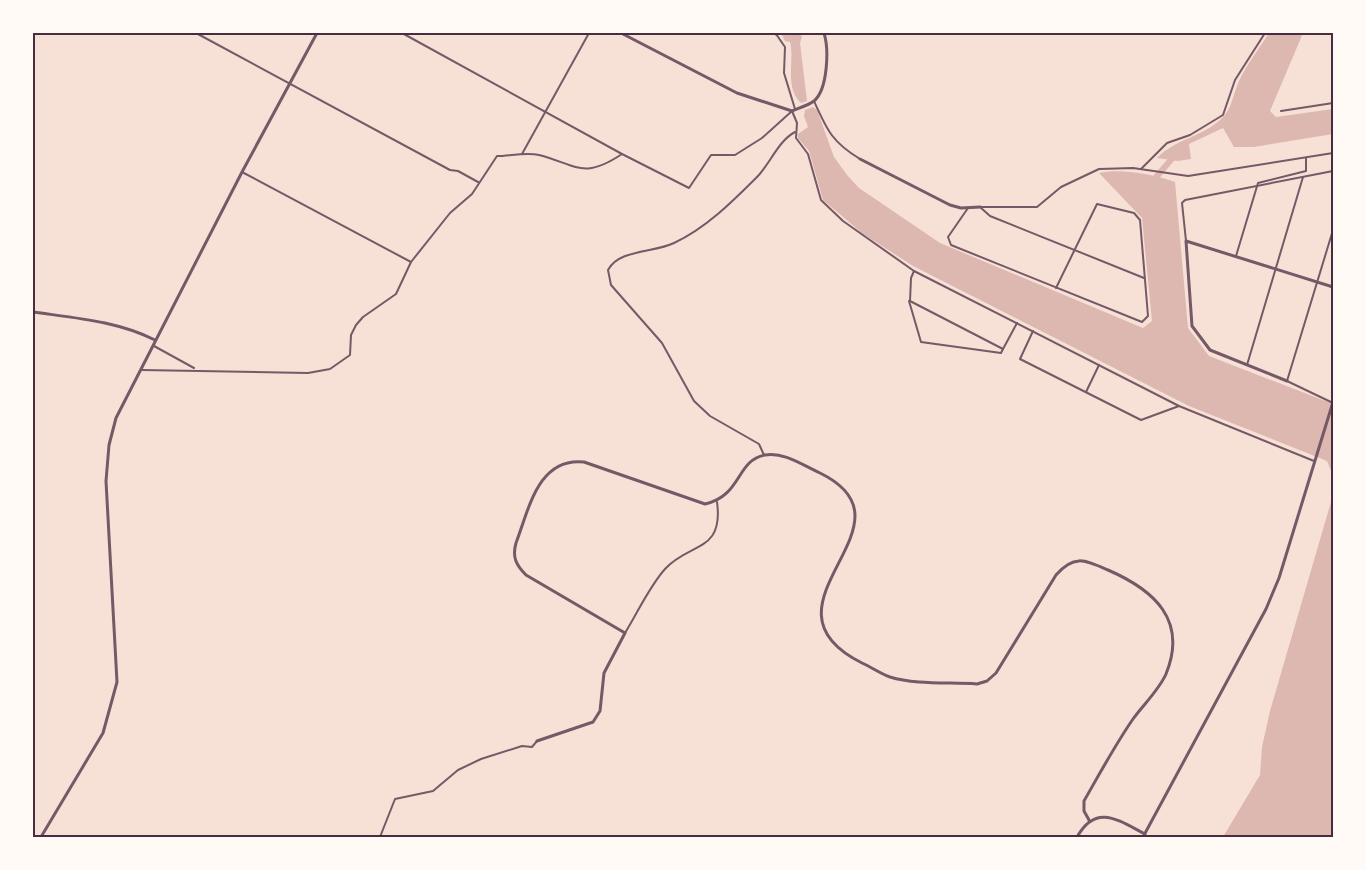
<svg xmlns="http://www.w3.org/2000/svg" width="1366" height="870" font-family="'Source Sans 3',sans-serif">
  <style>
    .water { fill: #dcb8b0 }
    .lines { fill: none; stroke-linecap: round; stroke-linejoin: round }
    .canal { stroke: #dcb8b0; stroke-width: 6 }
    .minor { stroke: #755966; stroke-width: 2 }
    .tertiary { stroke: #755966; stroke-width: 3 }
    .neatline { fill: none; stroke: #4a2c40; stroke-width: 2 }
  </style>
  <rect width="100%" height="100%" fill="#f7e1d7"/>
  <g class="water">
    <path d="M781,33H800L802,37L800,43L807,101L801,103C784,87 795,61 790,42L785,41Z"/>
    <path d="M1269,33H1303L1270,111L1276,117L1333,109V134L1254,147H1234L1223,128L1189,144L1191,159L1178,161L1157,158C1175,139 1202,137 1221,119C1232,110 1233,94 1239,81C1247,64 1259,49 1269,33Z"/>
    <path d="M813,107L817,110L834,157L847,175L859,188L940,243L1143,328L1152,321L1142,218L1099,173C1121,168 1156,175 1175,182L1188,328L1209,356L1333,404V476L1327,461L1189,406L913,266L862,233L823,200L809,151L798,138V134L808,127L804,116L805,110Z"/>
    <path d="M1333,495V837H1223L1260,775L1262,747L1270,711Z"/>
  </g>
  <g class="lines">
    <path class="canal" d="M1152,182L1175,155"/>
    <g class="minor">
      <path d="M196,33L450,170L458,171L478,182"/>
      <path d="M402,33L622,154"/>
      <path d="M776,34L785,47L784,73L795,109"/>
      <path d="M814,101C827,130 832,142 860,159"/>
      <path d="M1281,111L1333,103"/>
      <path d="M522,154L589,33"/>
      <path d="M1141,169L1167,143L1190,135L1223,115L1235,80L1265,33"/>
      <path d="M242,172L411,262"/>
      <path d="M980,207L990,216L1144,278"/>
      <path d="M981,207H1037L1061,187L1099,169L1133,168L1188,176L1333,153"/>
      <path d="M968,208L948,237L951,245L1142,322L1148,316L1140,220L1134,213L1097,204L1056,288"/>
      <path d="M1186,241L1182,203L1185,200L1333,171"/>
      <path d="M1236,256L1258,183L1306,171V158"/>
      <path d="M914,271L911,278L910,301L1003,349L1017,323"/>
      <path d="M909,301L921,342L1001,353L1003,349"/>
      <path d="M1033,331L1020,359L1141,420L1179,406"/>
      <path d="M154,346L194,368"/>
      <path d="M1247,365L1303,177"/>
      <path d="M142,370L308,373L330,369L350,355L351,335L356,325L363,317L396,294L411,262L450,213L472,194L497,156C510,156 526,152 539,155C577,165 583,180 622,154L689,188L711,155H735L762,138L792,111L797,123L796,138L808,154L821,200L843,221L914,271L1179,406L1314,461"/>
      <path d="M1086,392L1099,365"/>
      <path d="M1333,403L1287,381L1333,230"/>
      <path d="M764,455L759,444L710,416L694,401L662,343L611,285L608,270C619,249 654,253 674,243C706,228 732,202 757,177C770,164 778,141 795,132"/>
      <path d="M625,633C638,612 649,587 665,569C689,542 724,553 717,502"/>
      <path d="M380,837L395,799L433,791L458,770L481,759L522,746L532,747L537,741"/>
    </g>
    <g class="tertiary">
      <path d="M621,33L737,93L792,111C799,108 809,105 814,101C828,89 829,49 824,33"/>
      <path d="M775,33L776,34"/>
      <path d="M860,159L950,205L961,208L980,207"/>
      <path d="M33,312C75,318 117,321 155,340"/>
      <path d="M1287,381L1210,350L1192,326L1186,241L1333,287"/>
      <path d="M537,741L593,722L600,711L604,673L625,633L526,575C516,565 512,557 516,543C529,509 538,457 584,462L705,504C742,496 736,460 765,455C785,452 802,465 820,473C926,525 746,605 862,663C871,667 881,674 890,677C916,685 950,682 977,684L987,681L996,673L1056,575C1074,554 1085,560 1108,570C1154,590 1188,620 1166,674C1159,690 1143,705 1133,719C1115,745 1100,773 1084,801V811L1089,820"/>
      <path d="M41,837L103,733L117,682L106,481L109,445L116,418L242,172L317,33"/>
      <path d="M1077,837C1096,803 1118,820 1145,834"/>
      <path d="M1143,837L1266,609L1279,578L1333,402"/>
    </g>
  </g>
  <rect width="1366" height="870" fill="none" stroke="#fffaf5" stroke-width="69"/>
  <rect x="34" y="34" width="1298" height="802" class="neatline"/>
</svg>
